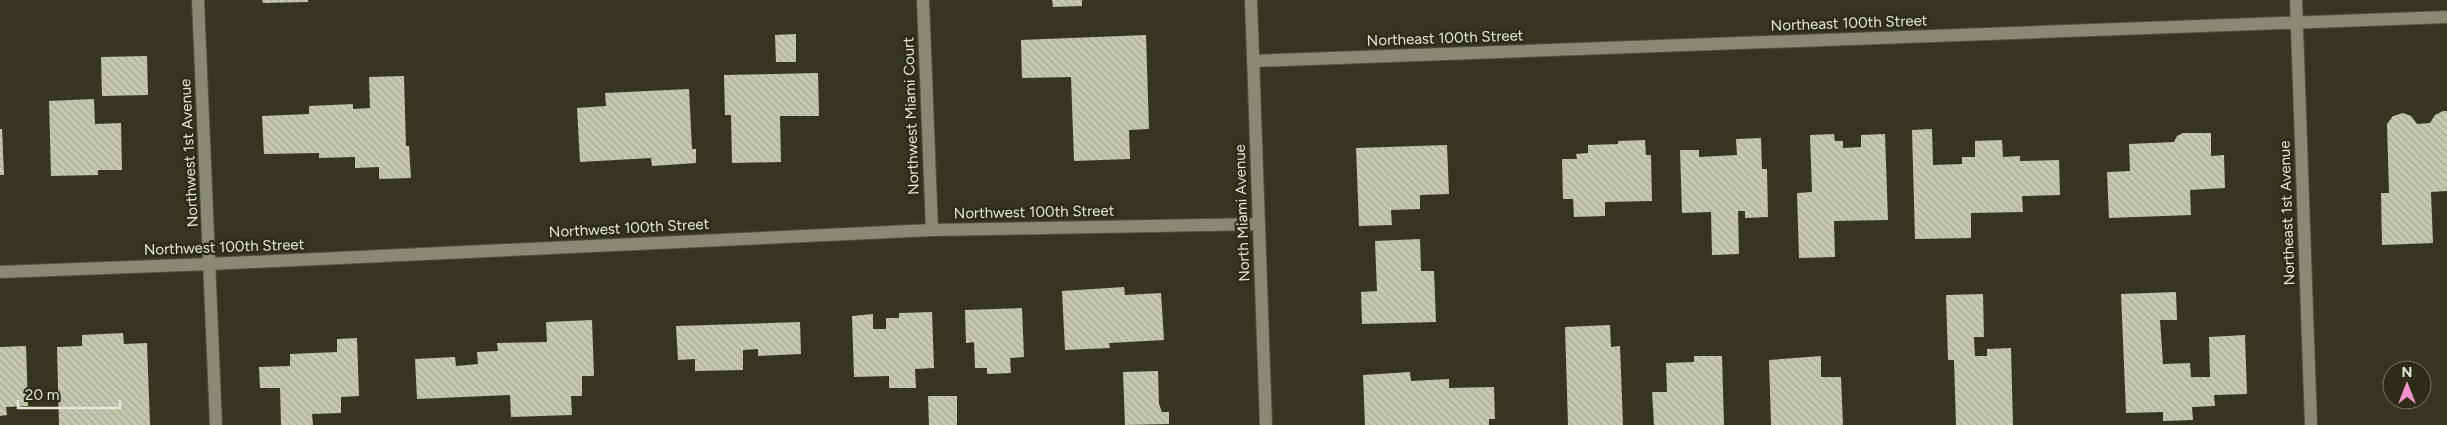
<svg xmlns="http://www.w3.org/2000/svg" width="2447" height="425" font-family="Figtree,sans-serif">
  <style>
    .building { fill: url(#building-back-hatch) }
    .lines { fill: none; stroke-linecap: round; stroke-linejoin: round }
    .street-casing { stroke: #51523f; stroke-width: 14 }
    .secondary-casing { stroke: #51523f; stroke-width: 14 }
    .street { stroke: #898a71; stroke-width: 12 }
    .secondary { stroke: #898a71; stroke-width: 12 }
    .labels { text-anchor: middle; stroke-width: 5; stroke-linejoin: round; paint-order: stroke }
    .street-label { font-size: 15px; fill: #e6e7da; stroke: #2c2c17 }
  </style>
  <defs>
    <pattern id="building-back-hatch" width="6" height="6" patternUnits="userSpaceOnUse" patternTransform="scale(1.25)"><rect width="6" height="6" fill="#c7c9ae"/><path d="M-1 5l2 2M0 0l6 6M5-1l2 2" fill="none" stroke="#a6a893"/></pattern>
  </defs>
  <rect width="100%" height="100%" fill="#363620"/>
  <g class="building">
    <path d="M262,0H308V2L263,3Z"/>
    <path d="M1052,0H1082V6L1053,7Z"/>
    <path d="M796,34V62H776L775,35Z"/>
    <path d="M1146,35L1149,129L1129,130L1130,159L1074,161L1071,77L1022,78L1021,40Z"/>
    <path d="M147,56L148,95L102,96L101,57Z"/>
    <path d="M818,73L819,116H780L781,162L732,163L731,115H725L724,75Z"/>
    <path d="M404,76L406,146H409L411,178L379,179V167L355,168V157L319,158V153L264,154L262,116L309,114V106L353,104V109L370,108L369,77Z"/>
    <path d="M689,89L692,149H696V163L652,166L651,158L580,162L577,108L606,106L605,93Z"/>
    <path d="M94,99L95,124L121,123L122,170H98V175L51,176L49,101Z"/>
    <path d="M2443,111H2447V191L2431,192L2433,243L2382,245L2381,193H2389L2387,124L2393,116L2403,113L2411,116L2417,124L2430,123L2435,115Z"/>
    <path d="M0,129H2L4,175H0Z"/>
    <path d="M1932,129L1933,165L1962,164V157H1975V141L2002,140L2003,157L2020,156V161L2059,160L2060,195L2022,196L2023,212L1971,213V238L1915,239L1912,130Z"/>
    <path d="M2183,133H2211V156L2224,155L2225,188L2190,190L2191,215L2109,218L2107,172L2130,171L2129,144L2174,142L2177,136Z"/>
    <path d="M1834,134L1835,141H1843V148L1861,147V135L1885,134L1888,220L1834,221L1835,257L1799,258L1797,193L1812,192L1810,135Z"/>
    <path d="M1761,138L1762,169H1767L1768,217L1745,218V211H1738L1739,254L1712,255L1711,212L1682,213L1680,150H1699V157L1737,155L1736,139Z"/>
    <path d="M1645,140L1646,155H1651L1652,201L1605,202V216L1574,217L1573,199H1563L1562,159H1577L1576,154L1588,153V145L1618,144V141Z"/>
    <path d="M1447,145L1449,194L1420,195V209L1391,210L1392,225L1359,226L1356,148Z"/>
    <path d="M1420,239L1421,271H1434L1436,322L1362,324L1361,292L1377,291L1375,241Z"/>
    <path d="M1124,287L1125,295L1161,293L1164,340L1109,343L1110,348L1065,350L1062,291Z"/>
    <path d="M2176,292L2177,320H2160L2163,364L2190,363L2191,377H2210L2209,337L2245,335L2247,394L2214,395L2215,406L2192,407L2193,420L2163,421V412L2126,413L2121,294Z"/>
    <path d="M1983,294L1984,337H1974L1975,356H1987V349L2011,348L2013,425H1956L1954,360H1948L1946,295Z"/>
    <path d="M1022,308L1024,357L1010,358L1011,373L987,374V368H975L974,342L966,343L965,310Z"/>
    <path d="M932,312L934,368L915,369L916,388H889V376L854,377L852,316L873,314V329H886V318H899V313Z"/>
    <path d="M592,320L594,376H582V396H571L572,415L511,417L510,395L417,399L415,359L455,357L456,366L478,364L477,352L498,351L497,343L547,342L546,322Z"/>
    <path d="M800,322L801,354L758,356V349L743,350V370L695,371V359L678,360L676,326Z"/>
    <path d="M1610,325L1611,347L1620,346L1623,425H1568L1565,327Z"/>
    <path d="M123,333L124,344L147,343L150,425H59L57,347L82,346V335Z"/>
    <path d="M357,338L359,396L341,397V413L312,414L313,425H281L280,388H260L259,367L290,366V354L337,352V339Z"/>
    <path d="M26,346L28,406L6,407L7,415L0,416V347Z"/>
    <path d="M1694,356H1722L1724,425H1654L1652,392H1667L1666,363L1694,362Z"/>
    <path d="M1821,356V377H1841L1843,425H1771L1769,360Z"/>
    <path d="M1158,371L1159,404L1162,412H1169V424L1125,425L1123,372Z"/>
    <path d="M1410,372L1411,381L1449,379V388L1494,387L1495,419H1489V425H1365L1363,375Z"/>
    <path d="M928,396H957V425H929Z"/>
  </g>
  <g class="lines">
    <defs>
      <g id="street">
        <path d="M198,0L216,425"/>
        <path d="M923,0L932,230"/>
        <path d="M2296,0L2311,425"/>
        <path d="M1253,61L2447,17"/>
        <path d="M0,272L210,264L932,230L1259,224"/>
      </g>
      <path id="secondary" d="M1251,0L1266,425"/>
    </defs>
    <use href="#street" class="street-casing"/>
    <use href="#secondary" class="secondary-casing"/>
    <use href="#street" class="street"/>
    <use href="#secondary" class="secondary"/>
  </g>
  <g class="labels">
    <g class="street-label">
      <text transform="translate(1849 23) rotate(-2)" y="5">Northeast 100th Street</text>
      <text transform="translate(1445 38) rotate(-2)" y="5">Northeast 100th Street</text>
      <text transform="translate(911 116) rotate(-92)" y="5">Northwest Miami Court</text>
      <text transform="translate(189 153) rotate(-93)" y="5">Northwest 1st Avenue</text>
      <text transform="translate(1034 212) rotate(-1)" y="5">Northwest 100th Street</text>
      <text transform="translate(1242 213) rotate(-92)" y="5">North Miami Avenue</text>
      <text transform="translate(2287 213) rotate(-92)" y="5">Northeast 1st Avenue</text>
      <text transform="translate(629 228) rotate(-3)" y="5">Northwest 100th Street</text>
      <text transform="translate(224 247) rotate(-2)" y="5">Northwest 100th Street</text>
    </g>
  </g>
  <g transform="translate(2407 385)"><circle r="24" fill="#2c2c17" stroke="#767765"/>
  <path d="M0-4L9 19L0 12L-9 19Z" fill="#f790ce"/>
  <text y="-8" font-size="14" font-weight="bold" text-anchor="middle" fill="#e6e7da">N</text>
  </g>
  <path d="M18 400v8h102v-8" fill="none" stroke="#e6e7da" stroke-width="2.5"/>
  <text x="25" y="400" font-size="15" fill="#e6e7da" stroke="#2c2c17" stroke-width="4" paint-order="stroke">20 m</text>
</svg>
